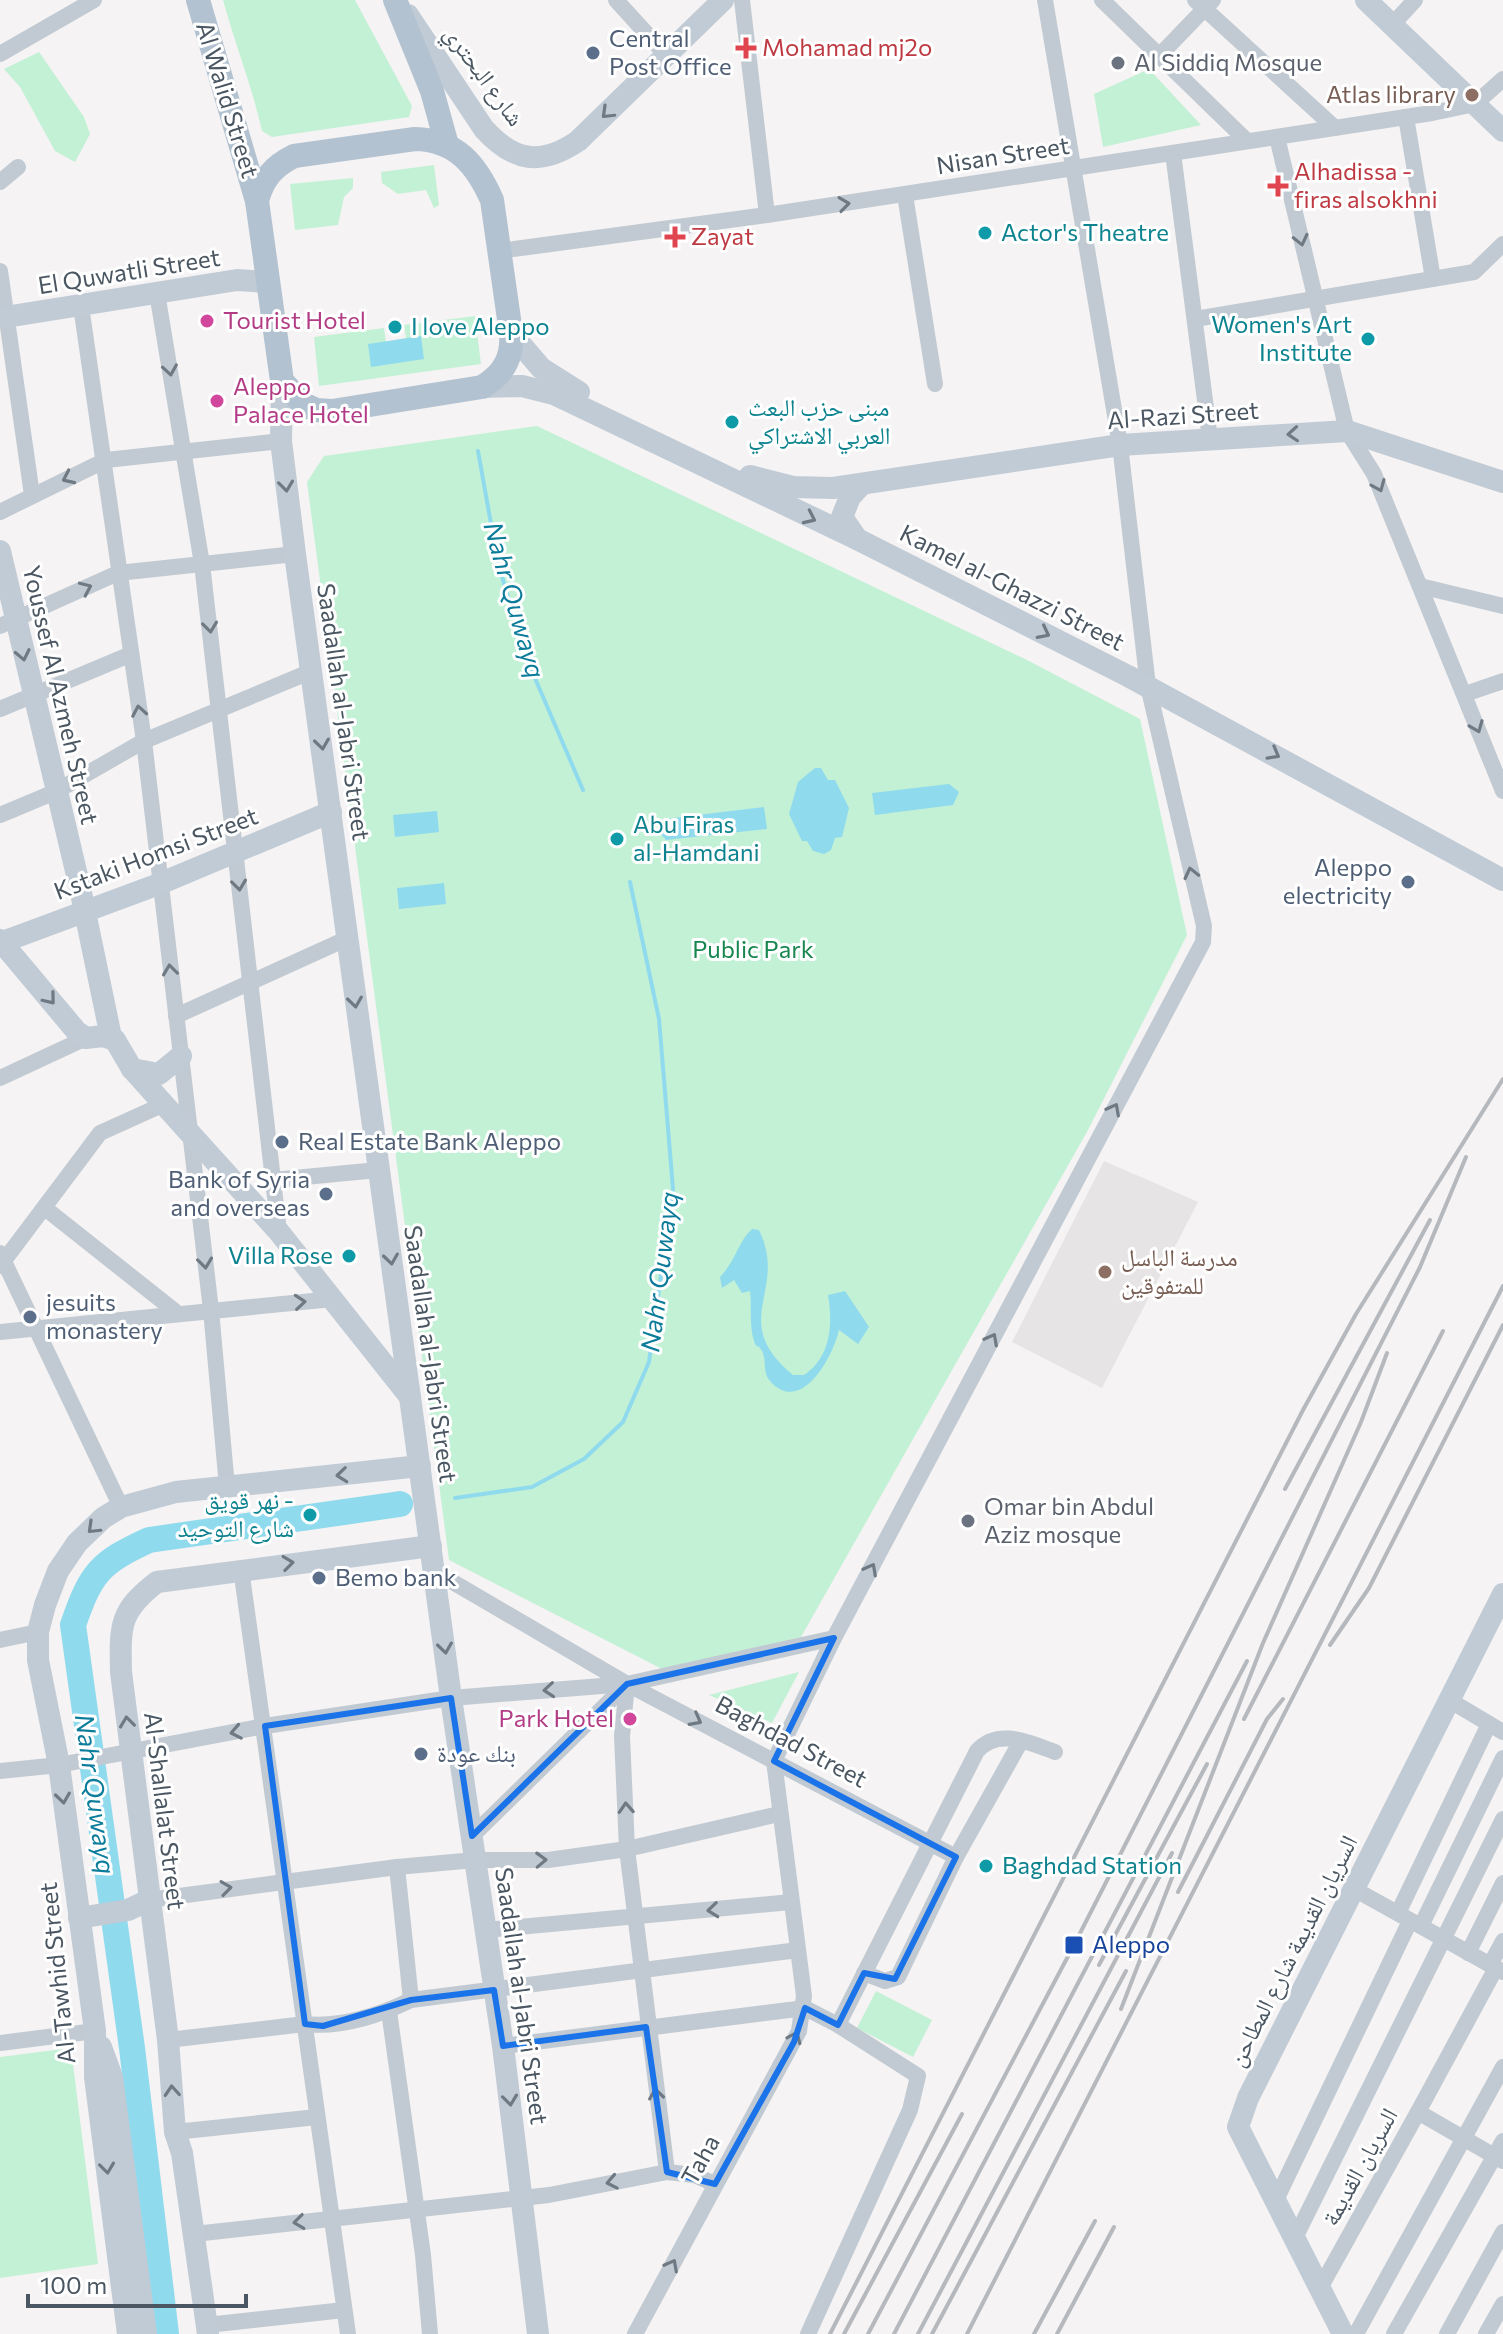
<svg xmlns="http://www.w3.org/2000/svg" width="1503" height="2334" font-family="Commissioner,'Noto Naskh Arabic',sans-serif">
  <style>
    .education { fill: #e6e4e5 }
    .green { fill: #c3f1d5 }
    .water { fill: #90daee }
    .lines { fill: none; stroke-linecap: round; stroke-linejoin: round }
    .stream { stroke: #90daee; stroke-width: 4 }
    .river { stroke: #90daee; stroke-width: 26 }
    .street { stroke: #c1cad2; stroke-width: 16 }
    .secondary { stroke: #c1cbd6; stroke-width: 22 }
    .primary { stroke: #b3c2d1; stroke-width: 24 }
    .rail { stroke: #b5b8bd; stroke-width: 4 }
    .oneway { stroke: #6e7984 }
    .oneway2 { stroke: #6e7983 }
    .marked { fill: none; stroke: #1a73e8; stroke-width: 6; stroke-linejoin: round }
    .health-dot { fill: #e0444e; stroke: #fff; stroke-width: 3 }
    .service-dot { fill: #5c6f8a; stroke: #fff; stroke-width: 3 }
    .worship-dot { fill: #6b7280; stroke: #fff; stroke-width: 3 }
    .education-dot { fill: #8d6e63; stroke: #fff; stroke-width: 3 }
    .culture-dot { fill: #0f9aa8; stroke: #fff; stroke-width: 3 }
    .hotel-dot { fill: #d1479c; stroke: #fff; stroke-width: 3 }
    .transit-dot { fill: #1a4fb4; stroke: #fff; stroke-width: 3 }
    .labels { text-anchor: middle; stroke-width: 6; stroke-linejoin: round; paint-order: stroke }
    .service-label { font-size: 24px; fill: #4e5e75; stroke: #fff; text-anchor: start }
    .health-label { font-size: 24px; fill: #be3a42; stroke: #fff; text-anchor: start }
    .worship-label { font-size: 24px; fill: #5b616d; stroke: #fff; text-anchor: start }
    .street-label { font-size: 24px; fill: #4a5661; stroke: #fff }
    .education-label { font-size: 24px; fill: #785e54; stroke: #fff; text-anchor: end }
    .culture-label { font-size: 24px; fill: #0d838f; stroke: #fff; text-anchor: start }
    .hotel-label { font-size: 24px; fill: #b23c85; stroke: #fff; text-anchor: start }
    .park-label { font-size: 24px; fill: #17864f; stroke: #fff }
    .transit-label { font-size: 24px; fill: #164399; stroke: #fff; text-anchor: start }
    .water-label { font-size: 26px; font-style: italic; fill: #0c7c9b; stroke: #fff }
  </style>
  <rect width="100%" height="100%" fill="#f5f3f3"/>
  <path class="education" d="M1104,1161L1198,1202L1102,1388L1012,1342Z"/>
  <g class="green">
    <path d="M223,0H355L412,106L409,117L272,137L262,131C252,86 235,44 223,0Z"/>
    <path d="M39,52L84,117L90,134L75,162L55,151L20,87L4,69Z"/>
    <path d="M1149,69L1201,125L1103,147L1094,94Z"/>
    <path d="M434,165L439,205L434,208L426,190L398,194L382,183L381,172Z"/>
    <path d="M353,178V188L344,197L338,225L295,230L290,184Z"/>
    <path d="M475,316L481,364L319,386L314,337L384,328L386,342L406,338L404,325Z"/>
    <path d="M537,426L1025,659L1140,719L1187,935L1088,1130L801,1637L666,1671L449,1560L307,482L324,456Z"/>
    <path d="M799,1672L772,1723L709,1695Z"/>
    <path d="M876,1991L932,2020L913,2057L857,2028Z"/>
    <path d="M71,2048L98,2264L0,2278V2057Z"/>
  </g>
  <g class="water">
    <path d="M421,336L424,359L371,367L368,344Z"/>
    <path d="M815,768H821L828,780H835L849,808L842,837L835,838L831,850L824,854L813,851L807,841H802L789,814L798,782Z"/>
    <path d="M949,784L959,792L953,805L875,815L872,793Z"/>
    <path d="M764,807L767,829L666,840L658,831L665,819Z"/>
    <path d="M437,811L439,832L395,837L393,815Z"/>
    <path d="M444,883L446,904L399,909L397,888Z"/>
    <path d="M752,1229L759,1230C789,1292 727,1320 793,1375H804C831,1357 833,1324 828,1295L845,1291L869,1327L858,1344L839,1330C833,1357 801,1416 770,1381C762,1372 767,1360 762,1351C758,1343 757,1350 754,1341C749,1326 752,1306 750,1291L742,1293L734,1280L722,1288L720,1277C735,1262 738,1242 752,1229Z"/>
  </g>
  <g class="lines">
    <g class="stream">
      <path d="M478,451L498,563L525,655L583,790"/>
      <path d="M455,1498L532,1487L584,1459L623,1422L649,1362L673,1189L659,1019L630,882"/>
    </g>
    <path class="river" d="M166,2334L132,2048L73,1625C91,1573 99,1563 149,1540L400,1504"/>
    <g class="street">
      <path d="M616,0L666,55"/>
      <path d="M742,0L767,215"/>
      <path d="M1102,0L1247,141"/>
      <path d="M1195,0L1335,128"/>
      <path d="M1392,25L1415,0"/>
      <path d="M0,54L94,0"/>
      <path d="M1159,56L1213,0"/>
      <path d="M1406,117L1433,279"/>
      <path d="M1277,137L1347,431L1374,474L1503,791"/>
      <path d="M1173,153L1210,439"/>
      <path d="M0,182L18,167"/>
      <path d="M905,195L935,384"/>
      <path d="M499,251L767,215L1432,113L1475,104L1503,79"/>
      <path d="M0,271L32,495"/>
      <path d="M157,293L202,564L279,1232"/>
      <path d="M81,306L144,741L211,1310L227,1487"/>
      <path d="M1195,319L1474,272L1503,244"/>
      <path d="M0,512L106,460L281,441"/>
      <path d="M1420,586L1503,606"/>
      <path d="M0,626L118,573L295,554"/>
      <path d="M1465,694L1503,681"/>
      <path d="M0,709L129,655"/>
      <path d="M0,815L55,792L144,741L312,671"/>
      <path d="M176,1016L346,939"/>
      <path d="M0,1078L86,1038"/>
      <path d="M273,1180L378,1170"/>
      <path d="M46,1209L176,1312"/>
      <path d="M0,1253L121,1507"/>
      <path d="M0,1266L100,1133L162,1105"/>
      <path d="M0,1332L333,1299"/>
      <path d="M241,1569L348,2334"/>
      <path d="M434,1571L627,1684L956,1857"/>
      <path d="M0,1640L38,1632"/>
      <path d="M627,1684L622,1736L627,1849L667,2172"/>
      <path d="M1449,1700L1503,1732"/>
      <path d="M0,1771L59,1765L265,1726L451,1698L627,1684L834,1638"/>
      <path d="M472,1836L627,1684"/>
      <path d="M397,1867L411,2000"/>
      <path d="M1354,1889L1503,1972"/>
      <path d="M149,1900L397,1867L475,1860H548L627,1849L779,1814"/>
      <path d="M1398,1913L1489,1724"/>
      <path d="M1421,1926L1503,1758"/>
      <path d="M486,1930L791,1902"/>
      <path d="M1468,1953L1503,1883"/>
      <path d="M1490,1965L1503,1941"/>
      <path d="M864,1973L885,1981L898,1977L956,1857L1021,1741"/>
      <path d="M389,2011L423,2255L430,2334"/>
      <path d="M838,2025L977,1751C998,1727 1030,1743 1055,1752"/>
      <path d="M168,2040L305,2024C340,2028 380,2015 411,2000L798,1950"/>
      <path d="M0,2043L95,2031"/>
      <path d="M503,2046L805,2008L838,2025L918,2076L910,2110L808,2334"/>
      <path d="M1418,2112L1496,1968"/>
      <path d="M175,2132L317,2117"/>
      <path d="M1276,2200L1410,1921"/>
      <path d="M194,2234L549,2195L667,2172L694,2175L715,2184"/>
      <path d="M1295,2238L1503,1819"/>
      <path d="M1319,2290L1418,2112L1503,2161"/>
      <path d="M207,2325L344,2310"/>
      <path d="M635,2334L799,2031L804,1996L774,1761L834,1638L1203,942L1204,926L1148,686L1120,445L1045,0"/>
      <path d="M1356,2334L1503,2067"/>
      <path d="M1394,2334L1503,2141"/>
      <path d="M1447,2334L1503,2232"/>
      <path d="M1486,2334L1503,2304"/>
    </g>
    <g class="secondary">
      <path d="M1366,0L1503,131"/>
      <path d="M408,15L484,129C514,162 541,166 578,141L723,0"/>
      <path d="M0,318L237,280L267,282"/>
      <path d="M511,333L541,368L579,392"/>
      <path d="M282,381L281,441L295,554L451,1698L503,2046L538,2334"/>
      <path d="M482,387L522,386L554,394L857,539L1128,676L1503,880"/>
      <path d="M750,476L793,487L833,488L1120,445L1347,431L1503,482"/>
      <path d="M857,539L842,517L850,497L861,485"/>
      <path d="M0,551L80,888L111,1037"/>
      <path d="M0,940L77,1032L86,1038L103,1036L115,1040L132,1069L279,1232L410,1397"/>
      <path d="M0,943L159,884L331,812"/>
      <path d="M132,1069L159,1074L181,1056"/>
      <path d="M79,1918L128,1910L149,1900"/>
      <path d="M101,2047L112,2077L146,2334"/>
      <path d="M128,2334L95,2077V2031L59,1765L38,1660V1632L45,1605L58,1571L77,1543L103,1518L121,1507L176,1492L420,1466"/>
      <path d="M208,2334L182,2153L175,2132L168,2040L121,1672C120,1626 119,1611 157,1582L431,1546"/>
      <path d="M1343,2334L1238,2127L1248,2098L1503,1594"/>
    </g>
    <g class="primary">
      <path d="M198,0L257,201"/>
      <path d="M395,0L432,91L447,145"/>
      <path d="M415,139C456,140 476,164 492,200L511,333C513,358 503,375 482,387L332,411L316,410L303,404L282,381L257,201C263,178 274,166 294,156Z"/>
    </g>
    <g class="rail">
      <path d="M1285,1489L1430,1220"/>
      <path d="M1330,1645L1369,1588L1503,1325"/>
      <path d="M1244,1719L1443,1331"/>
      <path d="M1178,1892L1267,1719L1283,1699"/>
      <path d="M1099,1965L1207,1764"/>
      <path d="M1121,2009L1263,1643L1361,1422L1387,1353"/>
      <path d="M830,2334L1303,1410L1356,1314L1503,1079"/>
      <path d="M844,2334L962,2114"/>
      <path d="M868,2334L1074,1945L1420,1267L1466,1157"/>
      <path d="M894,2334L1247,1661"/>
      <path d="M918,2334L1172,1853"/>
      <path d="M932,2334L1126,1971"/>
      <path d="M967,2334L1503,1286"/>
      <path d="M1034,2334L1095,2221"/>
      <path d="M1057,2334L1114,2227"/>
    </g>
  </g>
  <defs><path id="oneway-chevron" d="M-2-3.5L2.5 0L-2 3.5" fill="none" stroke-width="1.6" stroke-linecap="round" stroke-linejoin="round" transform="scale(2)"/></defs>
  <g class="oneway">
    <use href="#oneway-chevron" transform="translate(607 113) rotate(136)"/>
    <use href="#oneway-chevron" transform="translate(1293 434) rotate(176)"/>
    <use href="#oneway-chevron" transform="translate(286 486) rotate(83)"/>
    <use href="#oneway-chevron" transform="translate(810 518) rotate(25)"/>
    <use href="#oneway-chevron" transform="translate(1044 633) rotate(27)"/>
    <use href="#oneway-chevron" transform="translate(23 655) rotate(78)"/>
    <use href="#oneway-chevron" transform="translate(322 744) rotate(82)"/>
    <use href="#oneway-chevron" transform="translate(1274 754) rotate(29)"/>
    <use href="#oneway-chevron" transform="translate(50 999) rotate(51)"/>
    <use href="#oneway-chevron" transform="translate(355 1002) rotate(82)"/>
    <use href="#oneway-chevron" transform="translate(391 1259) rotate(82)"/>
    <use href="#oneway-chevron" transform="translate(342 1475) rotate(174)"/>
    <use href="#oneway-chevron" transform="translate(93 1528) rotate(136)"/>
    <use href="#oneway-chevron" transform="translate(288 1563) rotate(-7)"/>
    <use href="#oneway-chevron" transform="translate(445 1648) rotate(82)"/>
    <use href="#oneway-chevron" transform="translate(127 1722) rotate(-97)"/>
    <use href="#oneway-chevron" transform="translate(63 1798) rotate(82)"/>
    <use href="#oneway-chevron" transform="translate(172 2091) rotate(-94)"/>
    <use href="#oneway-chevron" transform="translate(510 2100) rotate(83)"/>
    <use href="#oneway-chevron" transform="translate(107 2168) rotate(83)"/>
  </g>
  <g class="oneway2">
    <use href="#oneway-chevron" transform="translate(844 204) rotate(-8)"/>
    <use href="#oneway-chevron" transform="translate(1301 240) rotate(77)"/>
    <use href="#oneway-chevron" transform="translate(170 370) rotate(81)"/>
    <use href="#oneway-chevron" transform="translate(68 478) rotate(155)"/>
    <use href="#oneway-chevron" transform="translate(1379 486) rotate(67)"/>
    <use href="#oneway-chevron" transform="translate(86 588) rotate(-24)"/>
    <use href="#oneway-chevron" transform="translate(210 627) rotate(83)"/>
    <use href="#oneway-chevron" transform="translate(139 711) rotate(-100)"/>
    <use href="#oneway-chevron" transform="translate(1477 727) rotate(68)"/>
    <use href="#oneway-chevron" transform="translate(1191 873) rotate(-103)"/>
    <use href="#oneway-chevron" transform="translate(239 885) rotate(83)"/>
    <use href="#oneway-chevron" transform="translate(170 970) rotate(-97)"/>
    <use href="#oneway-chevron" transform="translate(1114 1109) rotate(-62)"/>
    <use href="#oneway-chevron" transform="translate(205 1263) rotate(83)"/>
    <use href="#oneway-chevron" transform="translate(300 1302) rotate(-5)"/>
    <use href="#oneway-chevron" transform="translate(992 1339) rotate(-62)"/>
    <use href="#oneway-chevron" transform="translate(871 1569) rotate(-62)"/>
    <use href="#oneway-chevron" transform="translate(549 1690) rotate(175)"/>
    <use href="#oneway-chevron" transform="translate(696 1720) rotate(28)"/>
    <use href="#oneway-chevron" transform="translate(236 1732) rotate(169)"/>
    <use href="#oneway-chevron" transform="translate(626 1808) rotate(-93)"/>
    <use href="#oneway-chevron" transform="translate(541 1860) rotate(-2)"/>
    <use href="#oneway-chevron" transform="translate(226 1888) rotate(-8)"/>
    <use href="#oneway-chevron" transform="translate(713 1910) rotate(174)"/>
    <use href="#oneway-chevron" transform="translate(795 2037) rotate(-66)"/>
    <use href="#oneway-chevron" transform="translate(656 2094) rotate(-98)"/>
    <use href="#oneway-chevron" transform="translate(612 2182) rotate(169)"/>
    <use href="#oneway-chevron" transform="translate(299 2222) rotate(173)"/>
    <use href="#oneway-chevron" transform="translate(672 2265) rotate(-62)"/>
  </g>
  <path class="marked" d="M834,1638L774,1761L956,1857L895,1979L864,1973L838,2025L805,2008L794,2042L715,2184L667,2172L646,2027L503,2046L494,1990L411,2000L323,2026L305,2024L265,1726L451,1698L472,1836L627,1684Z"/>
  <g class="health-dot">
    <path d="M742 36h8v8h8v8h-8v8h-8v-8h-8v-8h8z"/>
    <path d="M1274 174h8v8h8v8h-8v8h-8v-8h-8v-8h8z"/>
    <path d="M671 225h8v8h8v8h-8v8h-8v-8h-8v-8h8z"/>
  </g>
  <g class="service-dot">
    <circle cx="593" cy="53" r="8"/>
    <circle cx="1408" cy="882" r="8"/>
    <circle cx="282" cy="1142" r="8"/>
    <circle cx="326" cy="1194" r="8"/>
    <circle cx="30" cy="1317" r="8"/>
    <circle cx="319" cy="1578" r="8"/>
    <circle cx="421" cy="1754" r="8"/>
  </g>
  <g class="worship-dot">
    <circle cx="1118" cy="63" r="8"/>
    <circle cx="968" cy="1521" r="8"/>
  </g>
  <g class="education-dot">
    <circle cx="1472" cy="95" r="8"/>
    <circle cx="1105" cy="1272" r="8"/>
  </g>
  <g class="culture-dot">
    <circle cx="985" cy="233" r="8"/>
    <circle cx="395" cy="327" r="8"/>
    <circle cx="1368" cy="339" r="8"/>
    <circle cx="732" cy="422" r="8"/>
    <circle cx="617" cy="839" r="8"/>
    <circle cx="349" cy="1256" r="8"/>
    <circle cx="310" cy="1515" r="8"/>
    <circle cx="986" cy="1866" r="8"/>
  </g>
  <g class="hotel-dot">
    <circle cx="207" cy="321" r="8"/>
    <circle cx="217" cy="401" r="8"/>
    <circle cx="630" cy="1719" r="8"/>
  </g>
  <rect class="transit-dot" x="1064" y="1935" width="20" height="20" rx="4"/>
  <g class="labels">
    <g class="service-label">
      <text x="609" y="47">Central<tspan x="609" dy="28">Post Office</tspan></text>
      <text x="1392" y="876" text-anchor="end">Aleppo<tspan x="1392" dy="28">electricity</tspan></text>
      <text x="298" y="1150">Real Estate Bank Aleppo</text>
      <text x="310" y="1188" text-anchor="end">Bank of Syria<tspan x="310" dy="28">and overseas</tspan></text>
      <text x="46" y="1311">jesuits<tspan x="46" dy="28">monastery</tspan></text>
      <text x="335" y="1586">Bemo bank</text>
      <text x="437" y="1762">بنك عودة</text>
    </g>
    <g class="health-label">
      <text x="762" y="56">Mohamad mj2o</text>
      <text x="1294" y="180">Alhadissa -<tspan x="1294" dy="28">firas alsokhni</tspan></text>
      <text x="691" y="245">Zayat</text>
    </g>
    <g class="worship-label">
      <text x="1134" y="71">Al Siddiq Mosque</text>
      <text x="984" y="1515">Omar bin Abdul<tspan x="984" dy="28">Aziz mosque</tspan></text>
    </g>
    <g class="street-label">
      <text transform="translate(484 76) rotate(54)" y="8">شارع البحتري</text>
      <text transform="translate(227 100) rotate(73)" y="8">Al Walid Street</text>
      <text transform="translate(1003 156) rotate(-9)" y="8">Nisan Street</text>
      <text transform="translate(129 272) rotate(-9)" y="8">El Quwatli Street</text>
      <text transform="translate(1183 416) rotate(-4)" y="8">Al-Razi Street</text>
      <text transform="translate(1012 588) rotate(27)" y="8">Kamel al-Ghazzi Street</text>
      <text transform="translate(60 695) rotate(77)" y="8">Youssef Al Azmeh Street</text>
      <text transform="translate(343 712) rotate(82)" y="8">Saadallah al-Jabri Street</text>
      <text transform="translate(156 854) rotate(-21)" y="8">Kstaki Homsi Street</text>
      <text transform="translate(430 1354) rotate(82)" y="8">Saadallah al-Jabri Street</text>
      <text transform="translate(791 1742) rotate(28)" y="8">Baghdad Street</text>
      <text transform="translate(164 1811) rotate(83)" y="8">Al-Shallalat Street</text>
      <text transform="translate(1293 1951) rotate(-63)" y="8">السريان القديمة شارع المطاحن</text>
      <text transform="translate(58 1973) rotate(-96)" y="8">Al-Tawhid Street</text>
      <text transform="translate(521 1996) rotate(82)" y="8">Saadallah al-Jabri Street</text>
      <text transform="translate(701 2160) rotate(-61)" y="8">Taha</text>
      <text transform="translate(1360 2167) rotate(-61)" y="8">السريان القديمة</text>
    </g>
    <g class="education-label">
      <text x="1456" y="103">Atlas library</text>
      <text x="1121" y="1266" text-anchor="start">مدرسة الباسل<tspan x="1121" dy="28">للمتفوقين</tspan></text>
    </g>
    <g class="culture-label">
      <text x="1001" y="241">Actor's Theatre</text>
      <text x="1352" y="333" text-anchor="end">Women's Art<tspan x="1352" dy="28">Institute</tspan></text>
      <text x="411" y="335">I love Aleppo</text>
      <text x="748" y="416">مبنى حزب البعث<tspan x="748" dy="28">العربي الاشتراكي</tspan></text>
      <text x="633" y="833">Abu Firas<tspan x="633" dy="28">al-Hamdani</tspan></text>
      <text x="333" y="1264" text-anchor="end">Villa Rose</text>
      <text x="294" y="1509" text-anchor="end">نهر قويق -<tspan x="294" dy="28">شارع التوحيد</tspan></text>
      <text x="1002" y="1874">Baghdad Station</text>
    </g>
    <g class="hotel-label">
      <text x="223" y="329">Tourist Hotel</text>
      <text x="233" y="395">Aleppo<tspan x="233" dy="28">Palace Hotel</tspan></text>
      <text x="614" y="1727" text-anchor="end">Park Hotel</text>
    </g>
    <g class="park-label">
      <text x="753" y="958">Public Park</text>
    </g>
    <g class="transit-label">
      <text x="1092" y="1953">Aleppo</text>
    </g>
    <g class="water-label">
      <text transform="translate(514 600) rotate(74)" y="9">Nahr Quwayq</text>
      <text transform="translate(660 1272) rotate(-83)" y="9">Nahr Quwayq</text>
      <text transform="translate(95 1794) rotate(82)" y="9">Nahr Quwayq</text>
    </g>
  </g>
  <path d="M28 2294v12h218v-12" fill="none" stroke="#4a5661" stroke-width="4"/>
  <text x="40" y="2294" font-size="24" fill="#4a5661" stroke="#ffffff" stroke-width="6" paint-order="stroke">100 m</text>
</svg>
